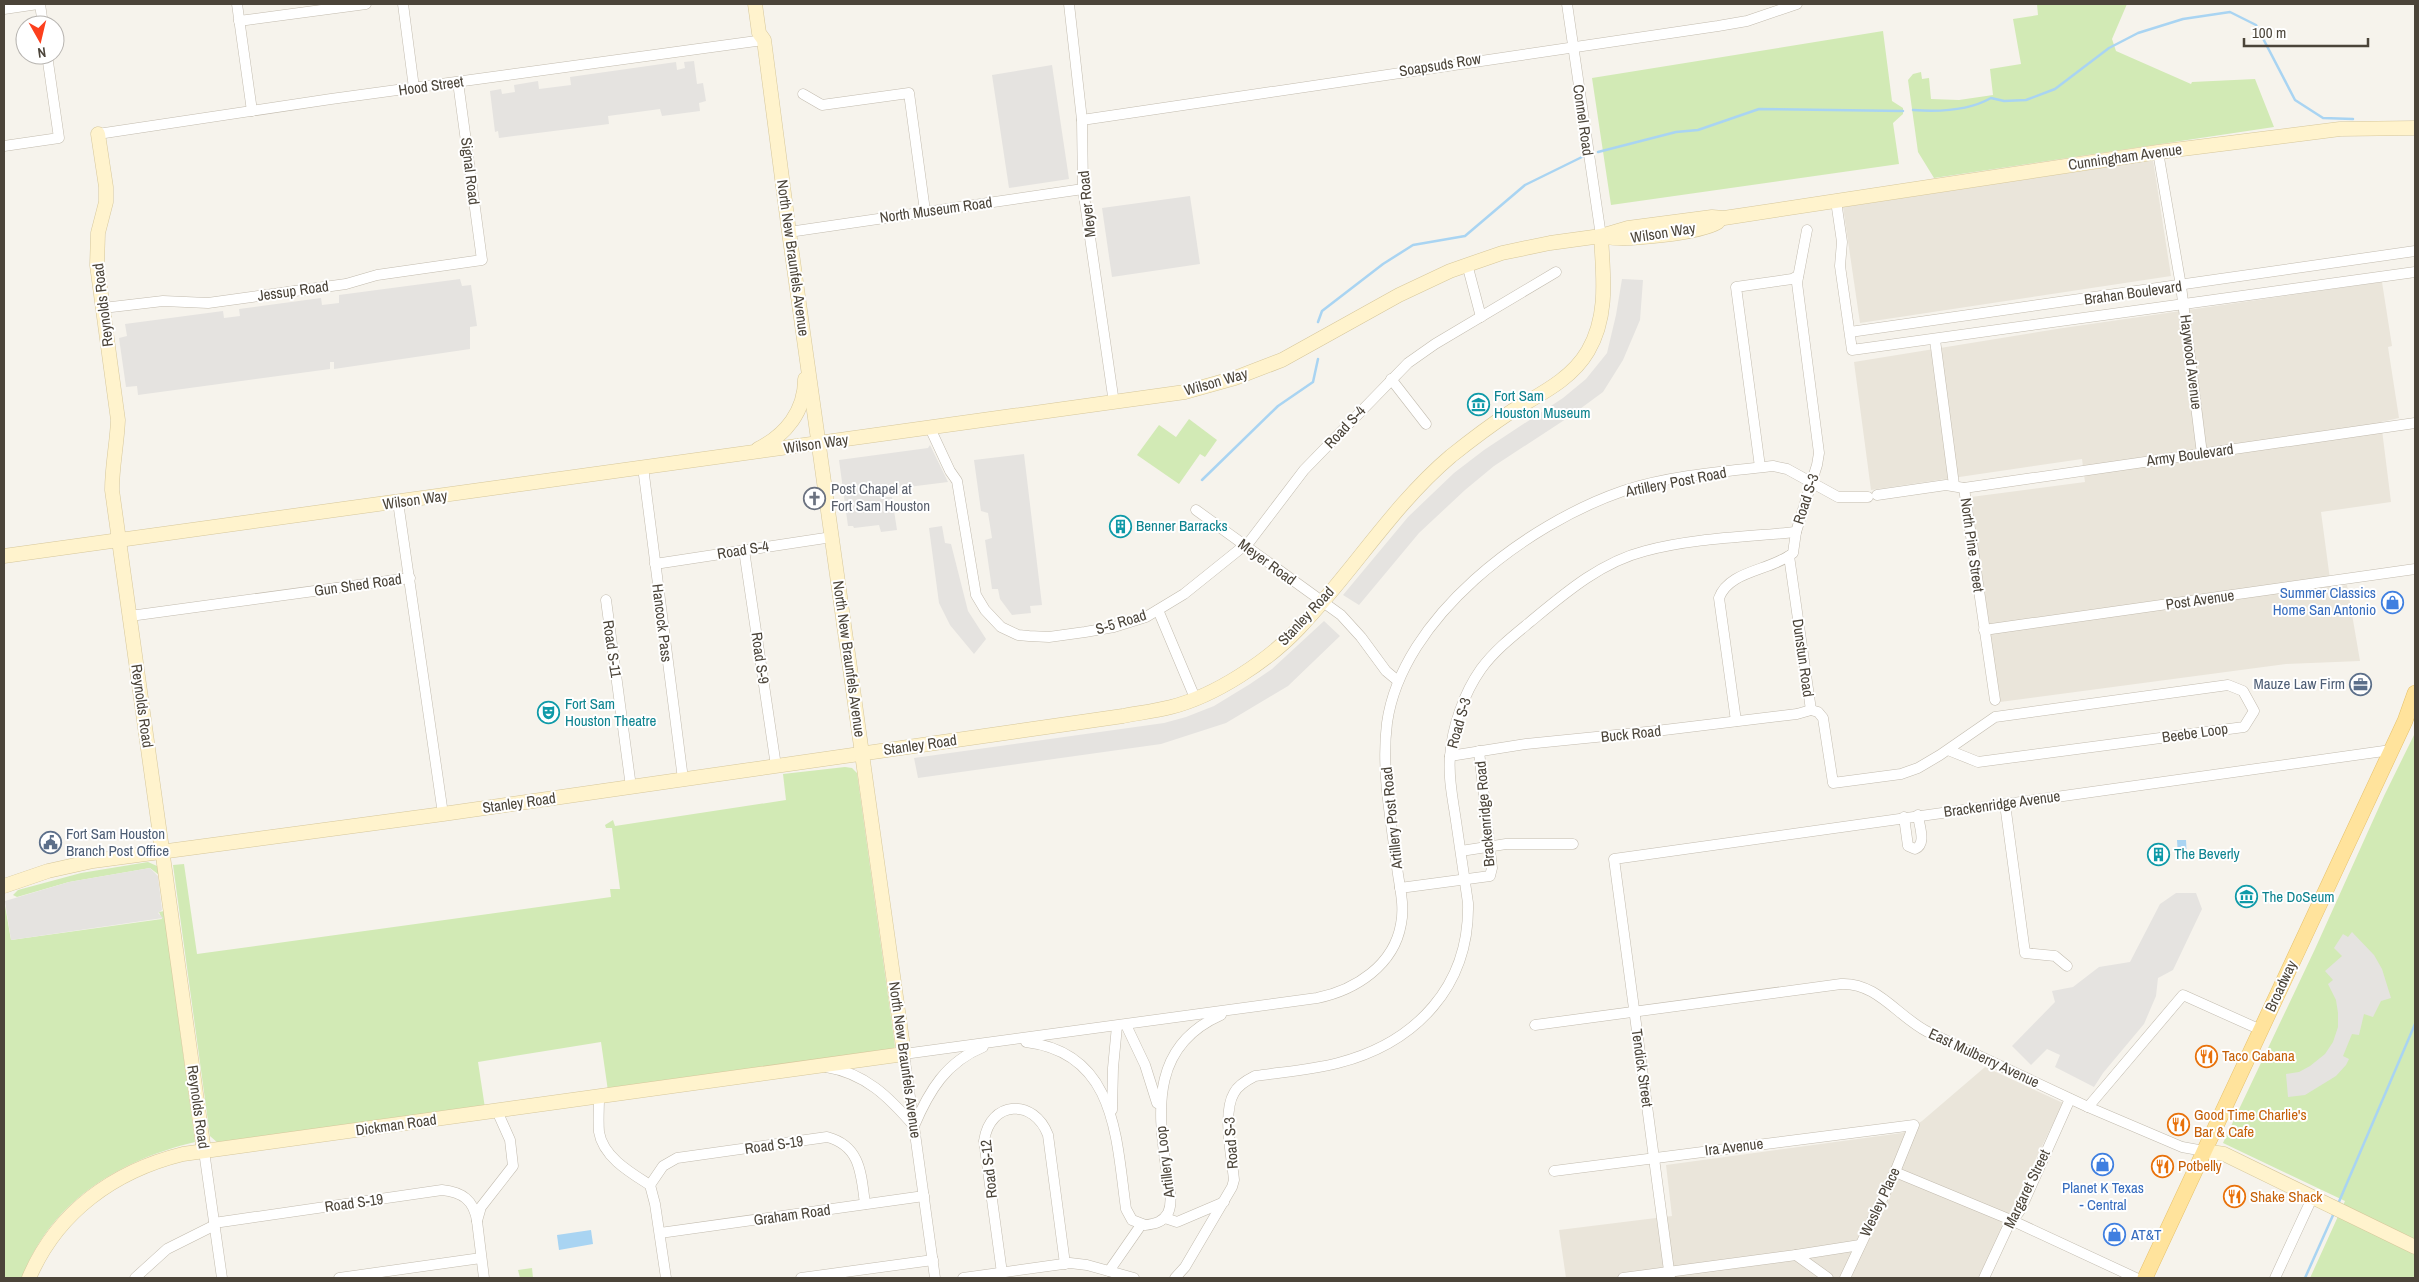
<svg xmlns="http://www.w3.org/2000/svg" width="2419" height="1282" font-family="'Archivo Narrow',sans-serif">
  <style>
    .residential { fill: #eae5da }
    .green { fill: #d2eab5 }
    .parking { fill: #e5e3e0 }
    .water { fill: #a9d4f2 }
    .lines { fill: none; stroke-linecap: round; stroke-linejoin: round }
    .stream { stroke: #a9d4f2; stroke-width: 2.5 }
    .street-casing { stroke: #c2bbae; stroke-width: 11 }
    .secondary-casing { stroke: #d6c79b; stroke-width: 15 }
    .primary-casing { stroke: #e6c16a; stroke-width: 16 }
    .street { stroke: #fff; stroke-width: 10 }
    .secondary { stroke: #fff3cd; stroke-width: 14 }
    .primary { stroke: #ffe39c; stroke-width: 15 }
    .labels { text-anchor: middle; stroke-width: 4; stroke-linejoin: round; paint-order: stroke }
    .street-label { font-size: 15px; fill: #4b4439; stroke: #fff }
    .culture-label { font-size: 15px; fill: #0d838f; stroke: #fff; text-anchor: start }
    .worship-label { font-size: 15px; fill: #5b616d; stroke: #fff; text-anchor: start }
    .shop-label { font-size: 15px; fill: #366cbe; stroke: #fff; text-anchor: end }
    .service-label { font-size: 15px; fill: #4e5e75; stroke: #fff; text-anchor: end }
    .food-label { font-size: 15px; fill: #c56008; stroke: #fff; text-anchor: start }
  </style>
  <rect width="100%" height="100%" fill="#f6f3ec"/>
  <g class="residential">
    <path d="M2153,160L2171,276L1860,323L1843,207Z"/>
    <path d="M2382,282L2392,346L2388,347L2399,418L2381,422L2391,502L2321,512L2331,587L2347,585L2360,661L2286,664L2000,702L1971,497L2085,482L2082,459L1871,490L1854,362L2063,328Z"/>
    <path d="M1985,1067L2063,1103L1978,1278H1566L1559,1230L1672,1216L1666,1165L1902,1133L1922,1121Z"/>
  </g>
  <g class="green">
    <path d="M2037,4H2127L2112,39L2116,51L2191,84L2192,82L2255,79L2274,127L1934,178L1918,152L1908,80L1913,74L1921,72L1922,79L1929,78L1931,99L1959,100L1993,95L1990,69L2021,64L2013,19L2038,15Z"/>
    <path d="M1883,31L1892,101L1903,108V114L1893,123L1899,164L1611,205L1592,78Z"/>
    <path d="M1189,419L1217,440L1205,457L1200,454L1179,484L1137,455L1159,425L1176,437Z"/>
    <path d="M2415,733V1278H2310L2345,1201L2223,1143L2315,949L2384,796Z"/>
    <path d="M845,767L852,768L857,773L895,1046L894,1049L608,1091L601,1042L478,1062L485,1108L219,1144L210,1136L173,865L184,864L197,954L611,897L610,889H620L612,828H606L605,825L613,820L615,826L786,800L783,774Z"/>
    <path d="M148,862L157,866L159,875L150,868L69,882L17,897L13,895L18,890L81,873Z"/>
    <path d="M4,900L11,940L162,919L159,912L164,911L195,1142C119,1160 50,1202 22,1278H4Z"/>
    <path d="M532,1268L533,1278H520L518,1270Z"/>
  </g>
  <g class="parking">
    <path d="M694,61L697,84L703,83L706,101L699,103L700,111L662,116L660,109L608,116L609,124L499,138L498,131L495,132L490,91L501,89L502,94L515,92L514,85L538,81L539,89L571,85L570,77L676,62L677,70L685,68L684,62Z"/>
    <path d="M1052,65L1069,179L1009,188L992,75Z"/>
    <path d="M1190,196L1200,264L1112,277L1102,208Z"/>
    <path d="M460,279L462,286L471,285L477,326L470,327V349L334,369V362H330V369L138,395L137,386L126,387L119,338L127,336L125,324L223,311L224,318L240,316L239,309L321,298L322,305L339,303V295Z"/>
    <path d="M1622,279L1643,280L1640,320L1623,360L1603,392L1569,417L1494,466L1465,490L1419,533L1359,605L1343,595L1408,517L1454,473L1484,450L1563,398L1586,379L1607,353L1616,315Z"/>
    <path d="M930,445L948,482L892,489L886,491V497H892L897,530L881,532L879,525L854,528L853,526H848L839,460L928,448Z"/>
    <path d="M1024,454L1042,605L1030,606L1031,613L1012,615L1000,599L998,589H992L985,540L992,538L988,513L981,511L974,460Z"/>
    <path d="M942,526L945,543L951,544L968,611L986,639L974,654L950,625L939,603L929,528Z"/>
    <path d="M1324,621L1340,636L1288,686L1226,723L1161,744L918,778L914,758L1164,723L1186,717L1214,706L1250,684L1272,669Z"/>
    <path d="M150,868L158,876L162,910L158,913L163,918L11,940L5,901L69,882Z"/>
    <path d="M2176,893H2196L2202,909L2173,970L2158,978L2156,996L2144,1024L2103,1073L2094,1087L2055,1067L2060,1055L2047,1049L2031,1065L2012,1046L2055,1002L2052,991L2073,987L2099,967L2130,962L2160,904Z"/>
    <path d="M2352,932L2374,955L2382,969L2391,998L2381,1001L2373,1017L2364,1014L2359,1035L2352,1034L2343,1056L2349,1059L2346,1065L2336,1076L2305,1095L2288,1097L2286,1074L2299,1072L2310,1066L2325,1054L2333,1042L2338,1027V1013L2336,1000L2328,984L2333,980L2325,971L2342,956L2334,948L2343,934L2348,937Z"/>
  </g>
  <g class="water">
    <path d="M2177,840H2186L2187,858L2178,857Z"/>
    <path d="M591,1230L593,1244L559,1250L557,1235Z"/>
  </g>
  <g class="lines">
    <g class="stream">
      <path d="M1913,110C1939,112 1968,111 1991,98L2004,101L2026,100L2055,89L2109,48L2138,33L2183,19L2230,12L2256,25L2295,100L2323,118L2353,119"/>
      <path d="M1598,152L1676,132L1698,130L1759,109L1903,111"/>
      <path d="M1318,322L1322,311L1383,264L1413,245L1465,236L1525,185L1584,156"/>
      <path d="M1202,480L1278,406L1313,382L1318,359"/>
      <path d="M2338,1204L2415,1024"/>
      <path d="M2305,1278L2334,1213"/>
    </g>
    <defs>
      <g id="street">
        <path d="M40,4L43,25"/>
        <path d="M237,4L252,111"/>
        <path d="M403,4L414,88"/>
        <path d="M1069,4L1082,120L1083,189L1114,403"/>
        <path d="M1567,4L1601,236"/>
        <path d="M4,9L38,4"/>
        <path d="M239,21L366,4"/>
        <path d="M803,94L822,105L909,93L925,211"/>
        <path d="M1082,120L1718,26L1747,21L1797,4"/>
        <path d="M98,134L331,99L764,40"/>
        <path d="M4,146L59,138L47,55"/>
        <path d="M2158,152L2181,286L2202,454"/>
        <path d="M1836,201L1842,242L1840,266L1852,350L2415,272"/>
        <path d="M789,232L1083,189"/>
        <path d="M1467,264L1481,317"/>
        <path d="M103,308L163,301L208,303L346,284L377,275L482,260L458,82"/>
        <path d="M1850,332L2415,251"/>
        <path d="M1935,340L1954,485"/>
        <path d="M1391,379L1426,424"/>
        <path d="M930,428L950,471L957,481L976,595L985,610L1001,627L1018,635L1029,636L1049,637L1085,632L1114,627L1146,617L1184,594L1250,541L1304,470L1408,363L1435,344L1556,272"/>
        <path d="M643,467L683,779"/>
        <path d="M1760,467L1736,287L1792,279L1798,276"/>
        <path d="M1964,488L1995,700"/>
        <path d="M1877,495L1946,485L1964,488L2415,423"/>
        <path d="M398,502L443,814"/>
        <path d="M1196,510L1341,615L1361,637L1386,671L1398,681"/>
        <path d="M744,550L776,766"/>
        <path d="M1789,556L1811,710"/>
        <path d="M655,564L832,537"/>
        <path d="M606,600L631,787"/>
        <path d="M1158,610L1195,698"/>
        <path d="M130,616L410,578"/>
        <path d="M1984,630L2415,569"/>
        <path d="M1811,710L1818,712L1823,718L1833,783L1901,774L1918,768L1940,755L1995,717L2228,685L2243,691L2254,711L2244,727L1978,762L1948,750"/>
        <path d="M1736,721L1719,598C1729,570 1771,571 1793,553L1796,532"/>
        <path d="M1450,756L1526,744L1656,731L1797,714L1811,710"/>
        <path d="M2005,804L2025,953L2055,956L2067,966"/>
        <path d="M1904,817L1908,846L1915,849C1927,844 1919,826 1918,815"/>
        <path d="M1461,851L1506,844H1573"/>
        <path d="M1400,888L1490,876L1492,868L1479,751"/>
        <path d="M1126,1025L1145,1065L1157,1103"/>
        <path d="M1535,1025L1841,984C1877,982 1898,1017 1928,1032L2088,1107L2182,1147L2204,1151"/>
        <path d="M1026,1042C1117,1053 1116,1139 1126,1209L1132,1220L1145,1225C1155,1224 1163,1222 1168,1213C1174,1200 1168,1181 1166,1167C1157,1106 1153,1045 1221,1015"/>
        <path d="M826,1067C865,1073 889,1097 914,1126C929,1091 946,1062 983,1047"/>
        <path d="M599,1097C599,1108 598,1121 599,1132C603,1157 631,1173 650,1185L655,1204L666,1278"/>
        <path d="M2088,1107L2183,995L2261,1030"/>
        <path d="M1112,1110L1113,1068L1117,1026"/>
        <path d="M204,1151L222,1278"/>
        <path d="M1554,1171L1914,1125L1895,1172L1845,1278"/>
        <path d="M1895,1172L2011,1220L2136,1278"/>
        <path d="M650,1185L663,1166L677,1158L827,1137C861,1146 861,1174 865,1204"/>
        <path d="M1165,1218L1177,1222L1224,1202"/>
        <path d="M214,1223L442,1190C462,1192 474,1200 477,1221"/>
        <path d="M660,1233L924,1196"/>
        <path d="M1796,1255L1860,1245"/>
        <path d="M1109,1271L1141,1225"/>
        <path d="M1002,1273L984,1141C990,1100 1034,1098 1048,1135L1065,1264"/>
        <path d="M135,1278L167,1249L215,1225"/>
        <path d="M339,1278L481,1258"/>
        <path d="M484,1278L477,1221L481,1207L513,1166L510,1140L497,1111"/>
        <path d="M801,1278L933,1260"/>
        <path d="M935,1278L904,1054L1317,998C1356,990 1394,965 1401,924C1405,905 1399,885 1397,867C1391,820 1381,771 1387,723C1402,617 1527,524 1623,491C1667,476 1727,471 1773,466L1787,469L1838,497H1868"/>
        <path d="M963,1278L1070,1263L1087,1265L1134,1278"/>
        <path d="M1175,1278L1185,1267L1232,1187L1234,1180C1232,1158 1222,1113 1234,1093C1238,1085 1247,1080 1255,1076C1282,1072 1311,1070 1338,1063C1416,1043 1470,986 1468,903C1464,876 1460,848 1456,821C1453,800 1448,778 1450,757C1452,727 1464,693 1481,669C1495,650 1513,636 1530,622C1565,593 1601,562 1645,551C1693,538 1746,537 1796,532L1817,465L1819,453L1797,283L1807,230"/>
        <path d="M1623,1278L1796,1255L1828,1278"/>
        <path d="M1670,1278L1614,859L2391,750"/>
        <path d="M1984,1278L2011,1220L2019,1212L2024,1202L2070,1099"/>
        <path d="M2275,1278L2313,1196"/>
      </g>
      <g id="secondary">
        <path d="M98,134L106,187V202L98,233L97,265L118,420C117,444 112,466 112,490L204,1151"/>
        <path d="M1606,237C1627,241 1700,233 1718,222"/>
        <path d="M758,449C786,435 805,411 805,379"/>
        <path d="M4,556L1185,392L1235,378L1282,360L1399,295L1450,271L1502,253L1550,243L1601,236L1628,228L1712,217L1724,218L2158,152L2340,129L2415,128"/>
        <path d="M4,886L48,871L93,861L443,814L1123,716C1139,713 1155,711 1171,707C1215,696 1268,661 1299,628C1352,573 1392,506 1451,456C1471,440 1491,425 1512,411C1540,394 1571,380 1588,351C1609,315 1603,275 1601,236"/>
        <path d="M2204,1151L2224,1154L2415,1247"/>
        <path d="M29,1278C57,1212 114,1171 183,1154L904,1054L789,232L764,40L759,33L755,4"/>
      </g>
      <path id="primary" d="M2145,1278L2405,721L2415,693"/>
    </defs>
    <use href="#street" class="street-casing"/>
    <use href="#secondary" class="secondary-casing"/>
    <use href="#primary" class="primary-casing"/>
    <use href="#street" class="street"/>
    <use href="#secondary" class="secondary"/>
    <use href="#primary" class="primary"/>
  </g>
  <defs>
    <symbol id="museum-ring" viewBox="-11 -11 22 22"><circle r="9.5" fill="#fff" stroke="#0f9aa8" stroke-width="1.5"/><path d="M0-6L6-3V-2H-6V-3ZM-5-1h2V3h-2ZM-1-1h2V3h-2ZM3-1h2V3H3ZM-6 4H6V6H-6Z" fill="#0f9aa8"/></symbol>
    <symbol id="church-ring" viewBox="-11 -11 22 22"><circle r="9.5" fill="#fff" stroke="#6b7280" stroke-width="1.5"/><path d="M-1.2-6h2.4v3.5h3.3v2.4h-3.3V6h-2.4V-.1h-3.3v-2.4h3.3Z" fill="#6b7280"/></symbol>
    <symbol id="building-ring" viewBox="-11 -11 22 22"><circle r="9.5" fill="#fff" stroke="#0f9aa8" stroke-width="1.5"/><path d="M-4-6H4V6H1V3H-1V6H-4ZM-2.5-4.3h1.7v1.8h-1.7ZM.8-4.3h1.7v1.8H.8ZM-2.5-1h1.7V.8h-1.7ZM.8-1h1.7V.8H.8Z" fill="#0f9aa8"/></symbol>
    <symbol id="shop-ring" viewBox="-11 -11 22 22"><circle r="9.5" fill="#fff" stroke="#3f7fe0" stroke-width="1.5"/><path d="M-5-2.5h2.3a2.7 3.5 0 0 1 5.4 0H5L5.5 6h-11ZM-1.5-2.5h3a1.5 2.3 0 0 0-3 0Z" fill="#3f7fe0"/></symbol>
    <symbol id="office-ring" viewBox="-11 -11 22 22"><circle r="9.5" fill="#fff" stroke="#5c6f8a" stroke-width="1.5"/><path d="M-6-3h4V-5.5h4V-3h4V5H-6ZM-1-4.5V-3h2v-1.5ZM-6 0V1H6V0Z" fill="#5c6f8a"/></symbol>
    <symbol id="theatre-ring" viewBox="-11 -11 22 22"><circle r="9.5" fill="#fff" stroke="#0f9aa8" stroke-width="1.5"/><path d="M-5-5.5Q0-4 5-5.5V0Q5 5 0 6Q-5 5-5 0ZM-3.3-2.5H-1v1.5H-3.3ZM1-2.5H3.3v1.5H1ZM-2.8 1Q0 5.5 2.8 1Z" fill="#0f9aa8"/></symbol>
    <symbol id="civic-ring" viewBox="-11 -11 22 22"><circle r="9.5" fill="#fff" stroke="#5c6f8a" stroke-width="1.5"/><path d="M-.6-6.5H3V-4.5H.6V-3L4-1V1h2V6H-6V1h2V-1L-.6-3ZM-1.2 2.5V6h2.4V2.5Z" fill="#5c6f8a"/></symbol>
    <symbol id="restaurant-ring" viewBox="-11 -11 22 22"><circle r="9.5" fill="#fff" stroke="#e8710a" stroke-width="1.5"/><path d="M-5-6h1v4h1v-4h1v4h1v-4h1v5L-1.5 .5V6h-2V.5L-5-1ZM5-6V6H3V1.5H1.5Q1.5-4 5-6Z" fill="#e8710a"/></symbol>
  </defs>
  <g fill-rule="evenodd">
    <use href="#museum-ring" x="1466" y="392" width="25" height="25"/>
    <use href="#church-ring" x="802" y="486" width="25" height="25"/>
    <use href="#building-ring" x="1108" y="514" width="25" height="25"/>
    <use href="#shop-ring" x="2380" y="590" width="25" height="25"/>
    <use href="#office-ring" x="2348" y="672" width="25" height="25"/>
    <use href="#theatre-ring" x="536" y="700" width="25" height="25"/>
    <use href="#civic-ring" x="38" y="830" width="25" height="25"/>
    <use href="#building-ring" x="2146" y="842" width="25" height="25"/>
    <use href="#museum-ring" x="2234" y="884" width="25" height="25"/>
    <use href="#restaurant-ring" x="2194" y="1044" width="25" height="25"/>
    <use href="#restaurant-ring" x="2166" y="1112" width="25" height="25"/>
    <use href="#shop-ring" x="2090" y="1152" width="25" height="25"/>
    <use href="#restaurant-ring" x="2150" y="1154" width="25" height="25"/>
    <use href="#restaurant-ring" x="2222" y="1184" width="25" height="25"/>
    <use href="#shop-ring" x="2102" y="1222" width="25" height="25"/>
  </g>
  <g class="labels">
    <g class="street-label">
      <text transform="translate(1440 65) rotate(-9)" y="5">Soapsuds Row</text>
      <text transform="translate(431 86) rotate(-8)" y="5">Hood Street</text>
      <text transform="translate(1583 120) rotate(82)" y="5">Connel Road</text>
      <text transform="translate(2125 157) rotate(-8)" y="5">Cunningham Avenue</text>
      <text transform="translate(470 171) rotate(83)" y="5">Signal Road</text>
      <text transform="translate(1087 204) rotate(-96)" y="5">Meyer Road</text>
      <text transform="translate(936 210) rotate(-8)" y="5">North Museum Road</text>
      <text transform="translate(1663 233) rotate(-9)" y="5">Wilson Way</text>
      <text transform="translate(793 258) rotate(82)" y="5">North New Braunfels Avenue</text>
      <text transform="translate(293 291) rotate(-8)" y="5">Jessup Road</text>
      <text transform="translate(2133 293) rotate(-8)" y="5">Brahan Boulevard</text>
      <text transform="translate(103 305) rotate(-97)" y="5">Reynolds Road</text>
      <text transform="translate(2191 362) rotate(83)" y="5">Haywood Avenue</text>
      <text transform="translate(1216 382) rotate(-16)" y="5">Wilson Way</text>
      <text transform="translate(1345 427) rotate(-47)" y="5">Road S-4</text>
      <text transform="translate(816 444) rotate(-8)" y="5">Wilson Way</text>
      <text transform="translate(2190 455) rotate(-8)" y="5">Army Boulevard</text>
      <text transform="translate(1676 482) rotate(-11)" y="5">Artillery Post Road</text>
      <text transform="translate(1806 499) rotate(-72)" y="5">Road S-3</text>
      <text transform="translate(415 500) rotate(-8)" y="5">Wilson Way</text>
      <text transform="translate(1972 545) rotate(82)" y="5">North Pine Street</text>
      <text transform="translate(743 550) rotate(-9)" y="5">Road S-4</text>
      <text transform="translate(1267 562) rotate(36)" y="5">Meyer Road</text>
      <text transform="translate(358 585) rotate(-8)" y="5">Gun Shed Road</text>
      <text transform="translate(2200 600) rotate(-8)" y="5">Post Avenue</text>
      <text transform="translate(1306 616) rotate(-47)" y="5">Stanley Road</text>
      <text transform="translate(1121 622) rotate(-17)" y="5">S-5 Road</text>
      <text transform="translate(662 623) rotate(83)" y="5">Hancock Pass</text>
      <text transform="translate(612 649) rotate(82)" y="5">Road S-11</text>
      <text transform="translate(760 658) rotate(82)" y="5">Road S-9</text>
      <text transform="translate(1803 658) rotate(82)" y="5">Dunstun Road</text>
      <text transform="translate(849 659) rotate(82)" y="5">North New Braunfels Avenue</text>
      <text transform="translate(142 706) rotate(82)" y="5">Reynolds Road</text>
      <text transform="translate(1459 723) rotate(-74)" y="5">Road S-3</text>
      <text transform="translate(2195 733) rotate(-8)" y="5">Beebe Loop</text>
      <text transform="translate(1631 734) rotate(-6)" y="5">Buck Road</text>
      <text transform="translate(920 745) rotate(-8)" y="5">Stanley Road</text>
      <text transform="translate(519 803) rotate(-8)" y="5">Stanley Road</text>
      <text transform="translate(2002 804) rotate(-8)" y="5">Brackenridge Avenue</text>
      <text transform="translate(1485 814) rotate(-95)" y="5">Brackenridge Road</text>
      <text transform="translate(1392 818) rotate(-96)" y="5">Artillery Post Road</text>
      <text transform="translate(2281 986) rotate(-65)" y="5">Broadway</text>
      <text transform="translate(1984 1058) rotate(25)" y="5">East Mulberry Avenue</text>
      <text transform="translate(905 1060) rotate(82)" y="5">North New Braunfels Avenue</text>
      <text transform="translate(1642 1068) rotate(82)" y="5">Tendick Street</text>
      <text transform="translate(198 1107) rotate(82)" y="5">Reynolds Road</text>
      <text transform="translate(396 1125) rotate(-8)" y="5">Dickman Road</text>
      <text transform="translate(1231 1143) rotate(-94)" y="5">Road S-3</text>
      <text transform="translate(774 1145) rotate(-8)" y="5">Road S-19</text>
      <text transform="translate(1734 1147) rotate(-7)" y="5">Ira Avenue</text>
      <text transform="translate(1165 1162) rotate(-97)" y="5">Artillery Loop</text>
      <text transform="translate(989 1169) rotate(-96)" y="5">Road S-12</text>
      <text transform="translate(2027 1189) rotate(-64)" y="5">Margaret Street</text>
      <text transform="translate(1880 1202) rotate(-65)" y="5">Wesley Place</text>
      <text transform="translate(354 1203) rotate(-8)" y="5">Road S-19</text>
      <text transform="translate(792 1215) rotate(-8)" y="5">Graham Road</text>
    </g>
    <g class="culture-label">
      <text x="1494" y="401">Fort Sam<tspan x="1494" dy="17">Houston Museum</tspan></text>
      <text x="1136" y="531">Benner Barracks</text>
      <text x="565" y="709">Fort Sam<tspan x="565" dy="17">Houston Theatre</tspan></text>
      <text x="2174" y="859">The Beverly</text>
      <text x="2262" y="902">The DoSeum</text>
    </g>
    <g class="worship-label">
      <text x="831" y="494">Post Chapel at<tspan x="831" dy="17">Fort Sam Houston</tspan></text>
    </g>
    <g class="shop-label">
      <text x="2376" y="598">Summer Classics<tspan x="2376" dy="17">Home San Antonio</tspan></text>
      <text x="2103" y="1193" text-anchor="middle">Planet K Texas<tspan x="2103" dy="17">- Central</tspan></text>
      <text x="2131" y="1240" text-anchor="start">AT&amp;T</text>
    </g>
    <g class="service-label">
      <text x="2345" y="689">Mauze Law Firm</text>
      <text x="66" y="839" text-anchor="start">Fort Sam Houston<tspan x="66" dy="17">Branch Post Office</tspan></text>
    </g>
    <g class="food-label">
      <text x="2222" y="1061">Taco Cabana</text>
      <text x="2194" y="1120">Good Time Charlie's<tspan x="2194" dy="17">Bar &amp; Cafe</tspan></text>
      <text x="2178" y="1171">Potbelly</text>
      <text x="2250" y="1202">Shake Shack</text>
    </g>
  </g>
  <rect width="2419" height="1282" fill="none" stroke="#4b4439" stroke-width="10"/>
  <g transform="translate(40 40) rotate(172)"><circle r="24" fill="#ffffff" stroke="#b7b4b0"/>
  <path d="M0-4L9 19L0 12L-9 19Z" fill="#fc3f1d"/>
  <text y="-8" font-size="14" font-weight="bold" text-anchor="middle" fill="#4b4439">N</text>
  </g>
  <path d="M2244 38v8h124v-8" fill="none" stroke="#4b4439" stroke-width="2.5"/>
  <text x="2252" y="38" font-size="15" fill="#4b4439" stroke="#ffffff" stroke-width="4" paint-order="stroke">100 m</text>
</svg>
